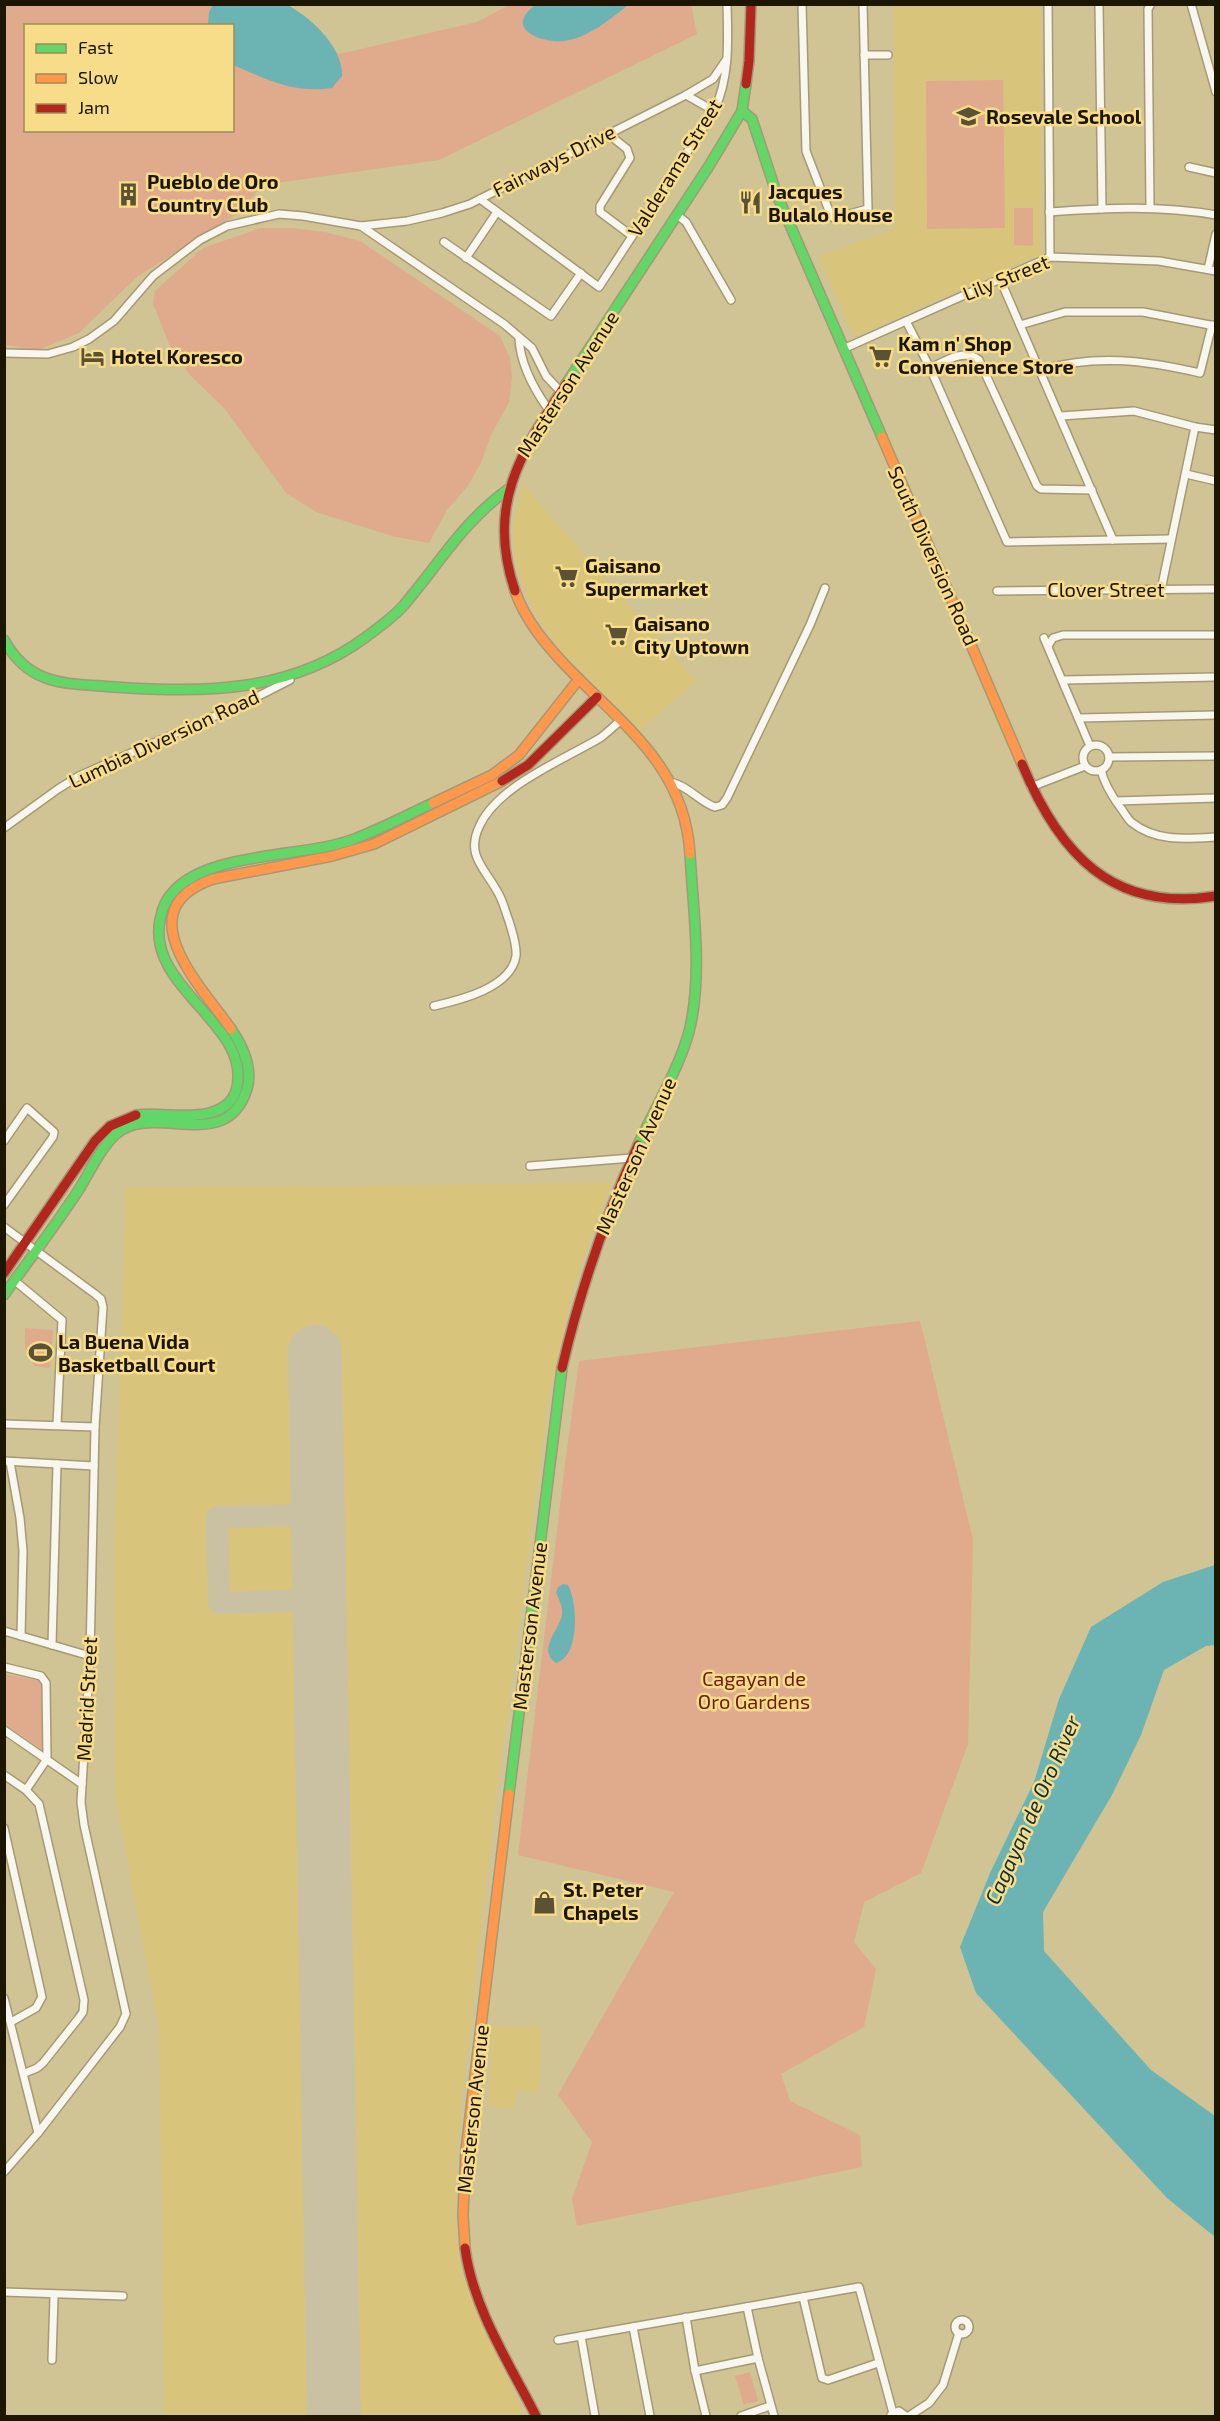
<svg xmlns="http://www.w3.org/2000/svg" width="1220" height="2421" font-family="'Exo 2',sans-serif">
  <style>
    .built { fill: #d9c47c }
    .green { fill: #dfab8c; fill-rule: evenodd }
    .water { fill: #6cb4b4 }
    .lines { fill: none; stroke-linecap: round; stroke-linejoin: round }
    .taxiway { stroke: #cac1a3; stroke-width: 22 }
    .runway { stroke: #cac1a3; stroke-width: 54 }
    .street-casing { stroke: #a59a75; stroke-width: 10 }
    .fast-casing { stroke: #a59a75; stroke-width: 12 }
    .slow-casing { stroke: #a59a75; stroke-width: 12 }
    .jam-casing { stroke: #a59a75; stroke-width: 12 }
    .street { stroke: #f8f6ef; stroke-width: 7 }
    .fast { stroke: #63d668; stroke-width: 9 }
    .slow { stroke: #ff974d; stroke-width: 9 }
    .jam { stroke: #b3261e; stroke-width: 9 }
    .labels { text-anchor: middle; stroke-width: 5; stroke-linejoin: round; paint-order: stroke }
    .poi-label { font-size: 20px; font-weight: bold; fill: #1c1500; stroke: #f7dd89; text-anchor: start }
    .street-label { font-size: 20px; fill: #1c1500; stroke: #f7dd89 }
    .park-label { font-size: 20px; fill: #6e1c0b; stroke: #f7dd89 }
    .water-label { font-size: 21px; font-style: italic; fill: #0d2e35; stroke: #f7dd89 }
  </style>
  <rect width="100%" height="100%" fill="#d0c394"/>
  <g class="built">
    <path d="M894,5H1041V254L854,337L819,256L895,229Z"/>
    <path d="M524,486L696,681L640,730L557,647L532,608L519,575L513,536L514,516Z"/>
    <path d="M612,1183L591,1235L571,1296L548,1402L488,1861L456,2151L455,2226L461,2270L486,2333L522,2410V2416H165L159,2026L116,1800L115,1547L126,1188Z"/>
    <path d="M492,2025L542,2027L539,2092L515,2091L514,2108L489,2107Z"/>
  </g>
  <g class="green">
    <path d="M5,5H280L339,54L477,22L509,5H691L697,34L439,160L262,185L239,213L138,276L79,333L38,350L5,345ZM26,26H232V130H26Z"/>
    <path d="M1003,80L1005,228L927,229L926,81Z"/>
    <path d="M1014,208H1033V246L1014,245Z"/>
    <path d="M261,228H292L325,232L360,241L500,336L510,358L512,378L509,402L491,435L481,463L467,487L447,510L429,543L392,536L316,512L286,493L225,409L190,375L172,351L153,304L155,291L203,248Z"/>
    <path d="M920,1321L973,1539L968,1744L921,1873L864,1902L854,1942L876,1969L864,2027L781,2074L790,2101L860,2135L862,2167L577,2226L572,2199L592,2142L558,2095L674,1892L518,1855L565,1464L579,1361Z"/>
    <path d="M25,1328L53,1330L50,1368L34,1366L32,1358L25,1348Z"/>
    <path d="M4,1674L42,1681L43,1750L5,1724Z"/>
    <path d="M750,2372L758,2401L744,2405L735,2376Z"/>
  </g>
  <g class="water">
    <path d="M537,4H628V5C611,19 587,38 564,41C540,43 502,28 537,4Z"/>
    <path d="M213,5L286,4C310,17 343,46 342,76L332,88C293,94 266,79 233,65L232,26L208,25L209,12Z"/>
    <path d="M1215,1565V1645L1206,1646L1164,1670L1141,1735L1112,1795L1043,1912L1044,1951L1151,2070L1215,2116V2237L1167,2198L976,1993L960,1947L990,1873L1034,1782L1059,1699L1091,1627L1163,1582Z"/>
    <path d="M563,1584L568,1585C578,1603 580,1657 556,1663C537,1650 559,1630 562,1615C563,1607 559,1600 556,1592L558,1587Z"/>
  </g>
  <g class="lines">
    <path class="taxiway" d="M318,1515L217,1517L219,1603L319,1600"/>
    <path class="runway" d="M315,1352L334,2416"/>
    <defs>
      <g id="street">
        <path d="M802,4L806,151L831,216L834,218L868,209L863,4"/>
        <path d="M1048,4L1050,257"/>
        <path d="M1099,4L1102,209"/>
        <path d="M1191,4L1216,92"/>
        <path d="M864,55H888"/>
        <path d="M686,95L714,111"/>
        <path d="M607,133L627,149L630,158L600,206V212L632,236"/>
        <path d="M1189,167L1216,173"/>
        <path d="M480,199L599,287L714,111C730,77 728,42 727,4"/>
        <path d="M1150,208L1148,9L1151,4"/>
        <path d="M1049,212C1105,208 1160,205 1216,215"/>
        <path d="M677,215L686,222L731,300"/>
        <path d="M361,226L407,221L442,213L470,204L686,95L713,79L726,60"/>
        <path d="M444,242L551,316L581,273"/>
        <path d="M466,258L497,212"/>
        <path d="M1208,269L1216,234"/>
        <path d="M1000,279L1113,540"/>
        <path d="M906,321L930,368L1007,542L1171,539"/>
        <path d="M1020,325L1065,312H1143L1215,326"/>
        <path d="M519,338C520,363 534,389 548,409"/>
        <path d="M843,349L1050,257L1159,261L1216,271"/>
        <path d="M4,353L48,354L73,347L89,339L114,321L153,276L200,240L227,226L279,214L303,216L361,226L504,324L532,348L546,376L560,391"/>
        <path d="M930,368C946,361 964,348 979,360L1037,486L1041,489L1092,490"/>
        <path d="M1040,370C1096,354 1144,360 1200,373L1212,325"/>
        <path d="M1061,416L1134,411L1195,427L1216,430"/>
        <path d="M1186,474L1216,481"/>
        <path d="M1161,590L1195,427"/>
        <path d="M997,591L1216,589"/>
        <path d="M1044,638L1090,746"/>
        <path d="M1048,646L1053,638L1063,635H1216"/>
        <path d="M1063,680L1216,677"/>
        <path d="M1079,718L1216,715"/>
        <circle cx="1096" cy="758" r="13"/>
        <path d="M1109,757L1216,756"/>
        <path d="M1101,770C1104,783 1112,796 1120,807C1124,812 1127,818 1131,822C1156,842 1186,839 1216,837"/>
        <path d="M674,783C689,787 700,802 715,807L722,805L727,798L810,625L825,588"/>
        <path d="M1031,787L1085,766"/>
        <path d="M1116,801L1216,798"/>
        <path d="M4,828L58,789L79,776L249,701L290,680"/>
        <path d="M434,1006C460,1000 511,988 516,956C517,944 512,932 509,921C505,911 503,900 497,891C484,867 465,855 480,825C498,786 563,760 600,738C607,733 614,726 621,720"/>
        <path d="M4,1141L27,1108L54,1132L53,1137L4,1205"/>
        <path d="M530,1166L632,1158"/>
        <path d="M4,1227L95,1294L101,1299L103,1307L95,1427L90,1656L81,1802L84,1825L126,2014L120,2027L38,2133L4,2172"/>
        <path d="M15,1281L62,1320L57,1425"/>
        <path d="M4,1424L95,1427"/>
        <path d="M4,1461L94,1466"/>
        <path d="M10,1462L20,1518L23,1551L21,1636"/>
        <path d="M4,1631L90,1656"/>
        <path d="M52,1645L57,1464"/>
        <path d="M4,1667L41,1676L46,1683L47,1759L26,1790"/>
        <path d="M4,1730L82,1784"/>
        <path d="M4,1775L26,1790L39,1804L84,2000L83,2012L78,2019L43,2063L37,2068L25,2073"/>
        <path d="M4,1828L42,1997L36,2008L11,2022"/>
        <path d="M4,1998L38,2133"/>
        <path d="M4,2292L123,2296"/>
        <path d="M803,2297L822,2378L828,2380L878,2363"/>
        <path d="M747,2307L758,2358L774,2416"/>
        <path d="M686,2317L695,2371L706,2416"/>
        <circle cx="962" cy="2327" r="7"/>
        <path d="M633,2327L650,2416"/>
        <path d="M581,2336L595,2416"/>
        <path d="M558,2340L859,2287L893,2413"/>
        <path d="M52,2360L54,2296"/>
        <path d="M695,2371L758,2358"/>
        <path d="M891,2415L899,2411L906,2416"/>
        <path d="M741,2416L770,2406"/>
        <path d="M909,2416L929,2403L943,2385L959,2333"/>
      </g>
      <g id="fast">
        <path d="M742,111L752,119L777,195L882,437"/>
        <path d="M566,384L709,166L742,111L746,84"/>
        <path d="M4,640C30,687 66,683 114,687C205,693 290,693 366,637C379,627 394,617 404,605C438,565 464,521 507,490"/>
        <path d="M136,1115C160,1112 186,1119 209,1113C221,1110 232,1103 236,1091C255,1026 146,989 160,920C162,909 165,900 173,892C209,851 305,858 354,839C381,829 407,815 433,803"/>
        <path d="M638,1145C654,1110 684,1060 691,1023C702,969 693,909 690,854"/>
        <path d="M4,1295C29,1260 55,1226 78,1191C90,1172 99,1150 116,1134C153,1101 226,1156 247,1089C253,1069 243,1046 231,1029"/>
        <path d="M509,1794L562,1368"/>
      </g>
      <g id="slow">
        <path d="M882,437L1022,764"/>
        <path d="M515,591C525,620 546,645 567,667C623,725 685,767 690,854"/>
        <path d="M433,803L492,775L519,755L579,679"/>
        <path d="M231,1029C201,986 125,910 213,879L332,856L374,844L502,781"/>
        <path d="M465,2248L463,2214L466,2150L509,1794"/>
      </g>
      <g id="jam">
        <path d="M746,84L749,61L751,4"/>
        <path d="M515,591C486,505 520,454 566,384"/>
        <path d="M1022,764C1059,853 1112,913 1216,896"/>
        <path d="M502,781L528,765L597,697"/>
        <path d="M4,1273L95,1141L110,1126L136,1115"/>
        <path d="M562,1368C580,1291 605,1217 638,1145"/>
        <path d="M465,2248C473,2308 509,2363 536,2416"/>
      </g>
    </defs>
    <use href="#street" class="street-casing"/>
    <use href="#fast" class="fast-casing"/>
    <use href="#slow" class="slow-casing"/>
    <use href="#jam" class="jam-casing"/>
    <use href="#street" class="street"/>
    <use href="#fast" class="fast"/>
    <use href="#slow" class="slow"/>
    <use href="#jam" class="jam"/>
  </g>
  <defs>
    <symbol id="school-bare" viewBox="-9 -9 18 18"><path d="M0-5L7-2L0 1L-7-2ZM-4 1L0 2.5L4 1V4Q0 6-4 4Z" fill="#5b5234" stroke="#f7dd89" stroke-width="2.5" paint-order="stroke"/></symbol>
    <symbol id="building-bare" viewBox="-9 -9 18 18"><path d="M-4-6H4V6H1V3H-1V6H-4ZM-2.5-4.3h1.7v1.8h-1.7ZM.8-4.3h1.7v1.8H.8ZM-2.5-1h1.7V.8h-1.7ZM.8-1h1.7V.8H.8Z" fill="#5b5234" stroke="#f7dd89" stroke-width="2.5" paint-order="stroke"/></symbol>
    <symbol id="restaurant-bare" viewBox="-9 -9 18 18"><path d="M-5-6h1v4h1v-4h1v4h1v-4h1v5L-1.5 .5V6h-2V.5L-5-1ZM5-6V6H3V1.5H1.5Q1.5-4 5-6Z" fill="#5b5234" stroke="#f7dd89" stroke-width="2.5" paint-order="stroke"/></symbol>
    <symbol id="supermarket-bare" viewBox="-9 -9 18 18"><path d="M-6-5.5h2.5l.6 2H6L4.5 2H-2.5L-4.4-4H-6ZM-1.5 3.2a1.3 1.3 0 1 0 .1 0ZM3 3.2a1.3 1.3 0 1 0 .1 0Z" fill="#5b5234" stroke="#f7dd89" stroke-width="2.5" paint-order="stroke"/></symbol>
    <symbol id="hotel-bare" viewBox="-9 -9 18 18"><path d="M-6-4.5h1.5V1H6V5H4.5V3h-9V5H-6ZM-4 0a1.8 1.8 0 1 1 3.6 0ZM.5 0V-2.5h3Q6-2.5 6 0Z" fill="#5b5234" stroke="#f7dd89" stroke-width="2.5" paint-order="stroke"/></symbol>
    <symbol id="stadium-bare" viewBox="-9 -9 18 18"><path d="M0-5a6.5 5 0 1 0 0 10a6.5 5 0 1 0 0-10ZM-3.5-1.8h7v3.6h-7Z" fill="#5b5234" stroke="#f7dd89" stroke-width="2.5" paint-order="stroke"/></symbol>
    <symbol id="shop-bare" viewBox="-9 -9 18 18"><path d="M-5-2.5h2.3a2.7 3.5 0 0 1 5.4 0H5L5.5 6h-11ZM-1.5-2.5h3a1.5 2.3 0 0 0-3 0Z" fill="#5b5234" stroke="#f7dd89" stroke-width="2.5" paint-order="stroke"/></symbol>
  </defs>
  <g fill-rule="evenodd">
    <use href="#school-bare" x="952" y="100" width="33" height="33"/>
    <use href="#building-bare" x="112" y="178" width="33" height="33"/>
    <use href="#restaurant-bare" x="734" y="186" width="33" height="33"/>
    <use href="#supermarket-bare" x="864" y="340" width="33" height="33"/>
    <use href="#hotel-bare" x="76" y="340" width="33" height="33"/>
    <use href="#supermarket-bare" x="550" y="560" width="33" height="33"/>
    <use href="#supermarket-bare" x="600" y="618" width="33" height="33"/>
    <use href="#stadium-bare" x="24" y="1336" width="33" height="33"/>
    <use href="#shop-bare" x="528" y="1886" width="33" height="33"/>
  </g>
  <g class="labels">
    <g class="poi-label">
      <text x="986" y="124">Rosevale School</text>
      <text x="147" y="189">Pueblo de Oro<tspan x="147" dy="23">Country Club</tspan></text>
      <text x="768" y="199">Jacques<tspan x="768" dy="23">Bulalo House</tspan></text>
      <text x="898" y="351">Kam n' Shop<tspan x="898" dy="23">Convenience Store</tspan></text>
      <text x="111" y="364">Hotel Koresco</text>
      <text x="585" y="573">Gaisano<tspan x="585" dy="23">Supermarket</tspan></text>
      <text x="634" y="631">Gaisano<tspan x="634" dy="23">City Uptown</tspan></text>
      <text x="58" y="1349">La Buena Vida<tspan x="58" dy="23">Basketball Court</tspan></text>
      <text x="563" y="1897">St. Peter<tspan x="563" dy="23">Chapels</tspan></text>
    </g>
    <g class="street-label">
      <text transform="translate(554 161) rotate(-27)" y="7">Fairways Drive</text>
      <text transform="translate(675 168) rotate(-58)" y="7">Valderama Street</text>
      <text transform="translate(1006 278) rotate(-22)" y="7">Lily Street</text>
      <text transform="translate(568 384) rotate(-57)" y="7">Masterson Avenue</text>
      <text transform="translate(933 556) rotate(66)" y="7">South Diversion Road</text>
      <text x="1106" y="597">Clover Street</text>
      <text transform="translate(164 739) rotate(-25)" y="7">Lumbia Diversion Road</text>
      <text transform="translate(636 1156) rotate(-66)" y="7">Masterson Avenue</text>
      <text transform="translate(530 1626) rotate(-83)" y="7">Masterson Avenue</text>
      <text transform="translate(87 1699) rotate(-87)" y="7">Madrid Street</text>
      <text transform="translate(473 2109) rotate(-84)" y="7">Masterson Avenue</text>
    </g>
    <g class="park-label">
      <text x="754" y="1686">Cagayan de<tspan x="754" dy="23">Oro Gardens</tspan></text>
    </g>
    <g class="water-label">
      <text transform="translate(1033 1810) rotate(-66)" y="7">Cagayan de Oro River</text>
    </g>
  </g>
  <rect width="1220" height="2421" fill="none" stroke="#1c1500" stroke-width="12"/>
  <rect x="24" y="24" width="210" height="108" fill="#f7dd89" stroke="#9f8d52" stroke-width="1.5"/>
  <rect x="36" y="44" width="30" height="9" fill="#63d668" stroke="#9f8d52" stroke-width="1.5"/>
  <text x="78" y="54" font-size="18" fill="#1c1500">Fast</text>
  <rect x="36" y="74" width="30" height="9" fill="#ff974d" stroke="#9f8d52" stroke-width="1.5"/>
  <text x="78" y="84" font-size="18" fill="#1c1500">Slow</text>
  <rect x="36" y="104" width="30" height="9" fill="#b3261e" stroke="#9f8d52" stroke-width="1.5"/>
  <text x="78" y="114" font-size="18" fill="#1c1500">Jam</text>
</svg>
